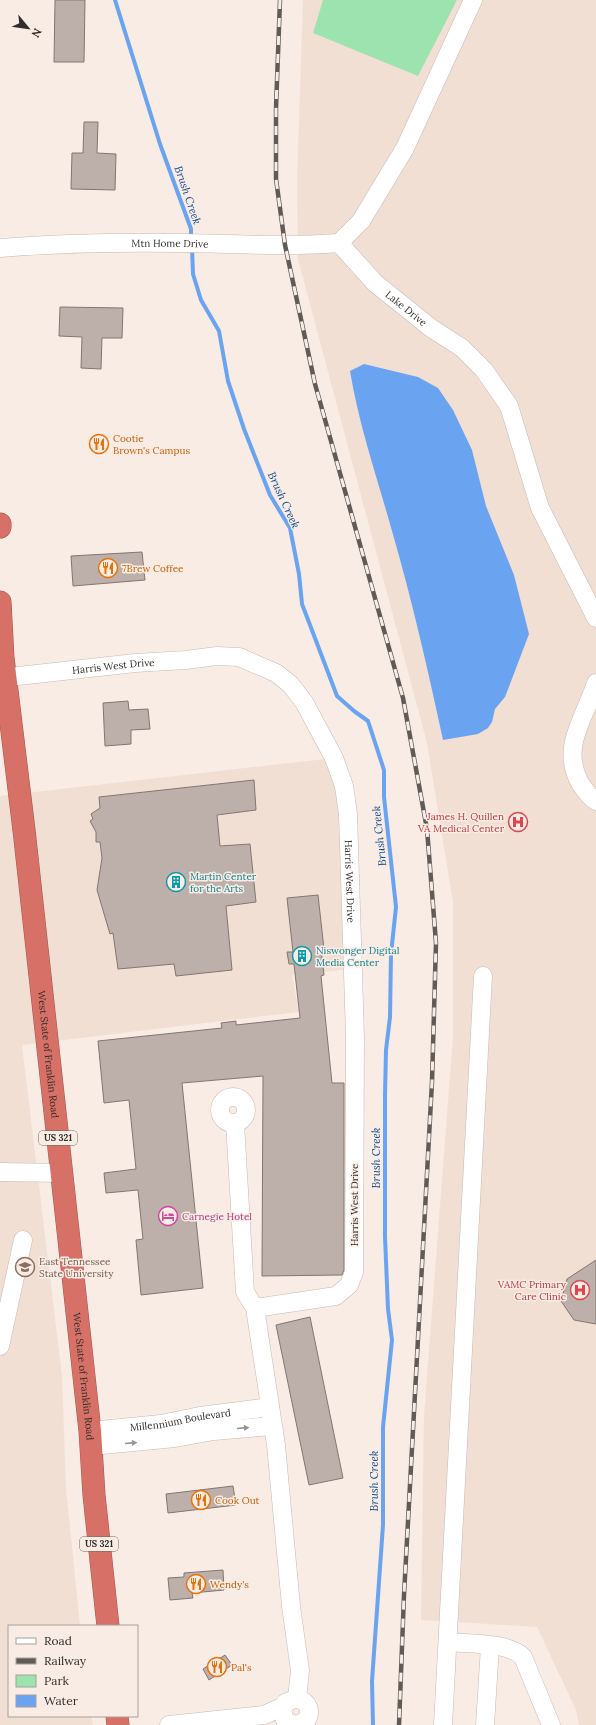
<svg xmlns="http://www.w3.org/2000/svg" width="596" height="1725" font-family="Lora,serif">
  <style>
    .built { fill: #f2dfd4 }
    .green { fill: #9ce3af }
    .water { fill: #6aa4f1 }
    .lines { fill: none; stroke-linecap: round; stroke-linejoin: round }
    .stream { stroke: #6aa4f1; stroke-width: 4 }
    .building { fill: #bdb0aa; stroke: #827671 }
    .minor-casing { stroke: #c5bab2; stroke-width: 19 }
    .highway-casing { stroke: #9d5952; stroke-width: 23 }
    .minor { stroke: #fff; stroke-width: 18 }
    .highway { stroke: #d77067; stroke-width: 22 }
    .rail-casing { stroke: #615b57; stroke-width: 4.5 }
    .rail { stroke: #f8ece4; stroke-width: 3; stroke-dasharray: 9; stroke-linecap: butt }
    .oneway { fill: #989694 }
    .labels { text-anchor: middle; stroke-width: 3; stroke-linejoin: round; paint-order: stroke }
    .shield { fill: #f8ece4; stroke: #6d6662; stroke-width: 1 }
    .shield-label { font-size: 9px; font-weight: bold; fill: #322d2a }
    .street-label { font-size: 10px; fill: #322d2a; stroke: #f8ece4 }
    .food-label { font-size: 10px; fill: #c56008; stroke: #f8ece4; text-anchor: start }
    .health-label { font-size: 10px; fill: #be3a42; stroke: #f8ece4; text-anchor: end }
    .culture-label { font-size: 10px; fill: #0d838f; stroke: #f8ece4; text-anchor: start }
    .hotel-label { font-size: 10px; fill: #b23c85; stroke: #f8ece4; text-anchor: start }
    .education-label { font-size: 10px; fill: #785e54; stroke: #f8ece4; text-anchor: start }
    .water-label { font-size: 11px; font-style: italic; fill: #134c90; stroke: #f8ece4 }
  </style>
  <rect width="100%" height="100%" fill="#f8ece4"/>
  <g class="built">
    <path d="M303,0H596V1725H579L576,1710L537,1627L421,1620L424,1415L453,1036V902L427,743L298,259L297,181Z"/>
    <path d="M334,758L344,786L352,969L292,975L299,1012L22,1045L62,1376L66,1488L80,1626H9V1716H91L93,1725H0V796Z"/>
  </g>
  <path class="green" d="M323,0H457L418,76L313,33Z"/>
  <path class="water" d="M364,364L418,377L438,388L453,410L472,450L486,506L514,575L529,634L505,697L495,709L492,722L488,728L478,734L443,740C428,670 412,600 392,531C377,477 359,426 350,371Z"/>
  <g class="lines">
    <g class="stream">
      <path d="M115,0L160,144L191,229V239"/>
      <path d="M192,248L193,274L201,300L219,331L228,381L244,429L270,495L290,528L299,574L302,604L337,696L354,711L368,721L384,770V797L396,907L391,954L390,1017L386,1050L385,1095V1237L388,1309L392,1340L383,1427V1525L372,1681L373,1725"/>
    </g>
  </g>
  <g class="building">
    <path d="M55,0H85L84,62H54Z"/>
    <path d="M84,122H98L97,153L116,154L115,190L71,189L72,153H83Z"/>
    <path d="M60,307L123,308L122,338H102L101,369L81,368L82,337L59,336Z"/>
    <path d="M142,552L145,580L73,586L71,556Z"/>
    <path d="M128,701L129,710L148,709L150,729L131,730V744L105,746L103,703Z"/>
    <path d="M254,780L256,810L217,815L220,846L250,844L256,902L226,906L232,970L176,976L174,964L118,969L113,933L110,934L97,890L102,858L100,842H96V832L90,821L93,819L91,814L100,808L99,797Z"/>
    <path d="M318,895L324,949H321L324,975L321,976L332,1083H344V1270L342,1275L262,1276L263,1076L182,1083L203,1288L141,1295L136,1240L143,1239L138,1190L106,1193L104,1173L136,1169L129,1100L104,1103L98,1041L222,1028L221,1023L236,1021V1025L300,1018L294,964H289L287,952H293L287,898Z"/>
    <path d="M596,1260V1324L574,1320L561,1301L567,1279Z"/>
    <path d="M310,1317L343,1478L309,1485L276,1325Z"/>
    <path d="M233,1486L236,1505L168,1513L166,1494Z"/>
    <path d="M223,1570L224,1590L192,1593L193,1598L170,1600L168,1578L184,1577V1573Z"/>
    <path d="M225,1655L232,1665L209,1680L203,1669Z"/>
  </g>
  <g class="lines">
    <defs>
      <g id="minor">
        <path id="s1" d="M339,243L375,283L431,328L462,348L484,370L509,406L540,508L596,618"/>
        <path d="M339,243L361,221L405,148L473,0"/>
        <path id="s2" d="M0,248C61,243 123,242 185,243C236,244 287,247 339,243"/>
        <path id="s3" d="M0,678L135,663L186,660L217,656L239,657L276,673L290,684L304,702L334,758L344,786L348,814L355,1037L354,1272L349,1285L336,1296L255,1308"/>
        <path d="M596,683C585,718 560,747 580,783C584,789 589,797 596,801"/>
        <circle cx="233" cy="1110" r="13"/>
        <path d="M235,1123L245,1292L255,1308L276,1445L291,1606L300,1671L297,1698"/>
        <path d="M0,1172L62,1173"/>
        <path d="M0,1346L23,1240"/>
        <path id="s4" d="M90,1431L161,1424L200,1416L270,1407"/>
        <path d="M92,1446L175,1438L214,1431L272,1426"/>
        <path d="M448,1642C468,1644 509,1642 523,1657L551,1725"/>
        <path d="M169,1725L264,1715L284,1706"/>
        <path d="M294,1725L285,1720L282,1711L285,1703L297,1698C308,1702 312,1710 307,1720L297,1725"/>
        <path d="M443,1725L483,976"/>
        <path d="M485,1725L490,1646"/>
      </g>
      <g id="highway">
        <path d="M0,524V527"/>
        <path id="s5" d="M0,602L3,658L24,830L90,1431L94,1495L108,1626"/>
        <path d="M117,1716L118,1725"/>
      </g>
    </defs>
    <use href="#minor" class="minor-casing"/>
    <use href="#highway" class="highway-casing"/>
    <use href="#minor" class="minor"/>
    <use href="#highway" class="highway"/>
    <defs>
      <path id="rail" d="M280,0L276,108V179L285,245L315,384L403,698L427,829L436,943L432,1082L404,1595L399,1725"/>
    </defs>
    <use href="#rail" class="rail-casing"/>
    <use href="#rail" class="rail"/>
  </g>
  <defs><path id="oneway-solid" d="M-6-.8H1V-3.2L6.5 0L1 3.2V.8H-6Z"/></defs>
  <g class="oneway">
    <use href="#oneway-solid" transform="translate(243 1428) rotate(-5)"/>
    <use href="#oneway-solid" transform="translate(131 1443) rotate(-5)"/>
  </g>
  <defs>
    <symbol id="restaurant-ring" viewBox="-11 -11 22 22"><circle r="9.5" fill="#f8ece4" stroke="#e8710a" stroke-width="1.5"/><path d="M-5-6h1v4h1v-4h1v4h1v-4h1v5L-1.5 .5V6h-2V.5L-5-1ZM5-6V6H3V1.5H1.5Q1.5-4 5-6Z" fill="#e8710a"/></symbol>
    <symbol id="hospital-ring" viewBox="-11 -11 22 22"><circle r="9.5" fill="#f8ece4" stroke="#e0444e" stroke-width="1.5"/><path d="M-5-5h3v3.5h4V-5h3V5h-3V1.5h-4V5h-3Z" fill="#e0444e"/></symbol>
    <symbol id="building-ring" viewBox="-11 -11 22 22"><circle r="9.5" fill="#f8ece4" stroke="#0f9aa8" stroke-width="1.5"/><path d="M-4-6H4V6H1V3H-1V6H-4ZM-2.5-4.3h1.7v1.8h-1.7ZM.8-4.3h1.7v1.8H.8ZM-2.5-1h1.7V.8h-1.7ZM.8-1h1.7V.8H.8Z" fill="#0f9aa8"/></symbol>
    <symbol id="hotel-ring" viewBox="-11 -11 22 22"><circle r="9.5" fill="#f8ece4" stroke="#d1479c" stroke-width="1.5"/><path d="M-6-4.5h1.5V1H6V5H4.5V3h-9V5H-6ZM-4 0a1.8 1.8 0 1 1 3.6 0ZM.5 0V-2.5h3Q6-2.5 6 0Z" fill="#d1479c"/></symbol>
    <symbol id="university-ring" viewBox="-11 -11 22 22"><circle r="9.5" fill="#f8ece4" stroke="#8d6e63" stroke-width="1.5"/><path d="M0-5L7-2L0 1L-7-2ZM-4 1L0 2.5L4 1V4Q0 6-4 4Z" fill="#8d6e63"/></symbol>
  </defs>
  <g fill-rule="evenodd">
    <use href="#restaurant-ring" x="88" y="433" width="22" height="22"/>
    <use href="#restaurant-ring" x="97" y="557" width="22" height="22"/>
    <use href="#hospital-ring" x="507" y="811" width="22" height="22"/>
    <use href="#building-ring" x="165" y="871" width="22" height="22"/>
    <use href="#building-ring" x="291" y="945" width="22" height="22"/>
    <use href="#hotel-ring" x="157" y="1205" width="22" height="22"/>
    <use href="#university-ring" x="14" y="1256" width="22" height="22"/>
    <use href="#hospital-ring" x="569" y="1279" width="22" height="22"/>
    <use href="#restaurant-ring" x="190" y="1489" width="22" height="22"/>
    <use href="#restaurant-ring" x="185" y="1573" width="22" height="22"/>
    <use href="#restaurant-ring" x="206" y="1656" width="22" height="22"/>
  </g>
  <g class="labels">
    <g class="shield">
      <rect x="39" y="1131" width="38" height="14" rx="3"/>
      <rect x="80" y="1537" width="38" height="14" rx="3"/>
    </g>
    <g class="shield-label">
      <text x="58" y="1141">US 321</text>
      <text x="99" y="1547">US 321</text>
    </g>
    <g class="street-label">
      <text dy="4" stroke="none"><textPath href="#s2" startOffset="170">Mtn Home Drive</textPath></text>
      <text dy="4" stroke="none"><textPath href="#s1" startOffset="94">Lake Drive</textPath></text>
      <text dy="4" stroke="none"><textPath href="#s3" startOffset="114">Harris West Drive</textPath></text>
      <text dy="4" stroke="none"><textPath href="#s3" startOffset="510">Harris West Drive</textPath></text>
      <text dy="4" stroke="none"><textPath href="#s5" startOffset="455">West State of Franklin Road</textPath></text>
      <text transform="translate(354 1205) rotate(-90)" y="4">Harris West Drive</text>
      <text dy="4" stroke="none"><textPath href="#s5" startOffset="779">West State of Franklin Road</textPath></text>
      <text dy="4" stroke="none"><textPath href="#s4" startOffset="91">Millennium Boulevard</textPath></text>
    </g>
    <g class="food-label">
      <text x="113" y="442">Cootie<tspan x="113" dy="12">Brown's Campus</tspan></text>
      <text x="122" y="572">7Brew Coffee</text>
      <text x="215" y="1504">Cook Out</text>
      <text x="210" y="1588">Wendy's</text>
      <text x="231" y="1671">Pal's</text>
    </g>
    <g class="health-label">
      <text x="504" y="820">James H. Quillen<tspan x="504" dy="12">VA Medical Center</tspan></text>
      <text x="566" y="1288">VAMC Primary<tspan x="566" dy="12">Care Clinic</tspan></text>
    </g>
    <g class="culture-label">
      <text x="190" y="880">Martin Center<tspan x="190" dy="12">for the Arts</tspan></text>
      <text x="316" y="954">Niswonger Digital<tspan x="316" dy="12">Media Center</tspan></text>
    </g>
    <g class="hotel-label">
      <text x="182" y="1220">Carnegie Hotel</text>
    </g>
    <g class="education-label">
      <text x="39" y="1265">East Tennessee<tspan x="39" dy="12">State University</tspan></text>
    </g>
    <g class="water-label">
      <text transform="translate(188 195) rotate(71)" y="4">Brush Creek</text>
      <text transform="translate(284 500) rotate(65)" y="4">Brush Creek</text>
      <text transform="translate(379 836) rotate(-96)" y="4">Brush Creek</text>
      <text transform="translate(376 1158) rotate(-90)" y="4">Brush Creek</text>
      <text transform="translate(374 1481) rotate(-90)" y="4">Brush Creek</text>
    </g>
  </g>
  <rect x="8" y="1625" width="130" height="92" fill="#f8ece4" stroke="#a9a09a"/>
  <rect x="16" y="1638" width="20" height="6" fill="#ffffff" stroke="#a9a09a"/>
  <text x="44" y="1645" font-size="12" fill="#322d2a">Road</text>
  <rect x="16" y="1658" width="20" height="6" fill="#615b57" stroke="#a9a09a"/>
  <text x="44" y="1665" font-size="12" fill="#322d2a">Railway</text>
  <rect x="16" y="1675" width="20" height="12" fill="#9ce3af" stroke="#a9a09a"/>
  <text x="44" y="1685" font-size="12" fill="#322d2a">Park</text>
  <rect x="16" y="1695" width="20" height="12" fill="#6aa4f1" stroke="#a9a09a"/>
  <text x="44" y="1705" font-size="12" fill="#322d2a">Water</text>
  <g transform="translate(28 28) rotate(119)" stroke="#f8ece4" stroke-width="3" paint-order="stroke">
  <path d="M0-3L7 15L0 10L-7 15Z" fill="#322d2a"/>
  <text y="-6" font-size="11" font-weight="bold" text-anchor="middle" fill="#322d2a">N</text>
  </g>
</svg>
